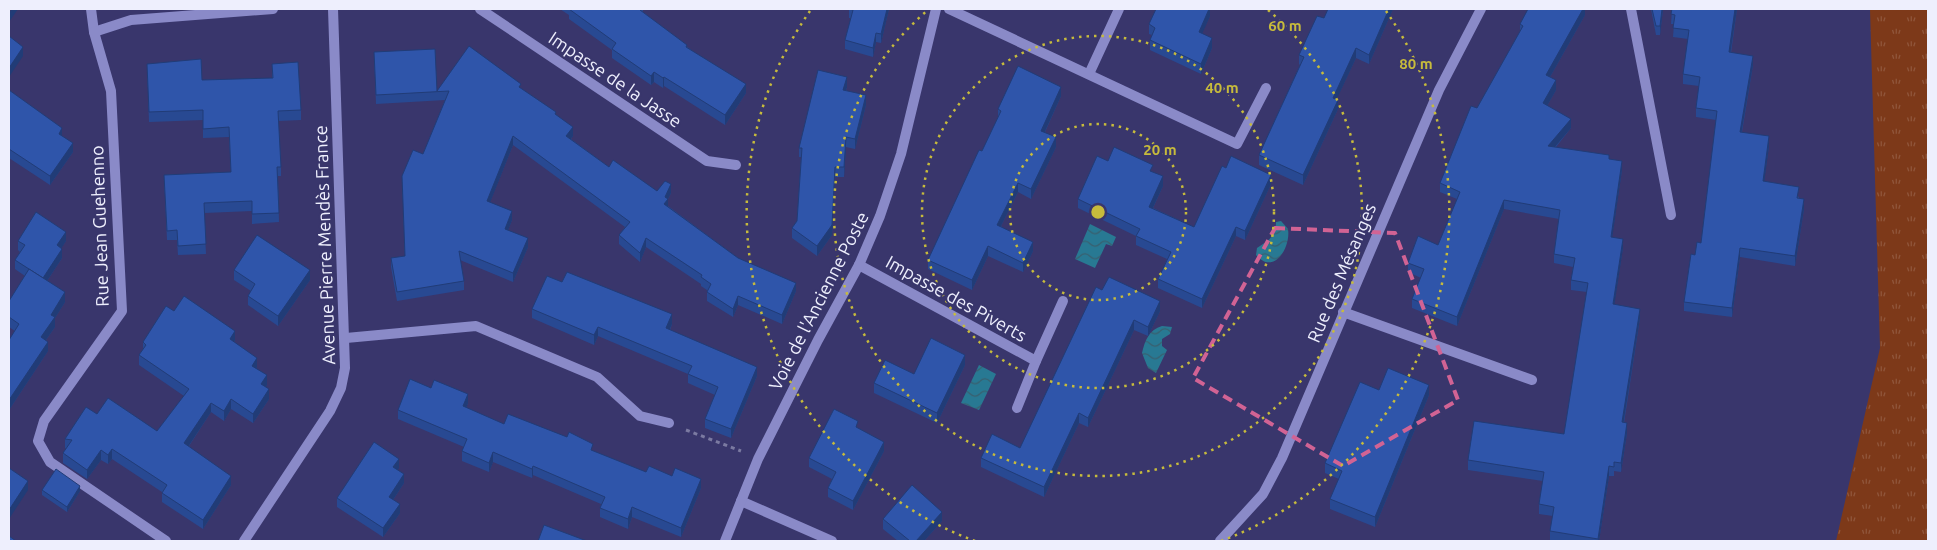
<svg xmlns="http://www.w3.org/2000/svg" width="1937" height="550" font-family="Ubuntu,sans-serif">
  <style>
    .grass { fill: url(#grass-tufts) }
    .water { fill: url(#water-waves) }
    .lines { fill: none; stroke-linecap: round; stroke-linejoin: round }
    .path { stroke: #7b7aa1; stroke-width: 3; stroke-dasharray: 4 4; stroke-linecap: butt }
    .street { stroke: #8a8ac8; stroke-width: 10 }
    .wall { fill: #284992 }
    .shaded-wall { fill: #213c77 }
    .building { fill: #2f55aa; stroke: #213c77 }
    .marked { fill: none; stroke: #d16394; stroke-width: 4; stroke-dasharray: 10 6; stroke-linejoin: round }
    .ring { fill: none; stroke: #c7bb3c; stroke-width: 2.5; stroke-dasharray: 2.5 5 }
    .labels { text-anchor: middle; stroke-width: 4; stroke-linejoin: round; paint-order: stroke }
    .street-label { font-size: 18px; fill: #eeeffd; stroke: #39366c }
    .centre { fill: #c7bb3c; stroke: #39366c; stroke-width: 2.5 }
    .ring-label { font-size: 15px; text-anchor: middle; font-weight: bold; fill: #c7bb3c; stroke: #39366c; stroke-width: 4; stroke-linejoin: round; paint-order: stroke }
  </style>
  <defs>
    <pattern id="grass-tufts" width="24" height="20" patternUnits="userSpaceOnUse" patternTransform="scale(1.25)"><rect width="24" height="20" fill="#7d3919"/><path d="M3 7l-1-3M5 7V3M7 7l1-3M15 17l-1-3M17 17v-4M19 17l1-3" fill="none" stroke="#90563b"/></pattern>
    <pattern id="water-waves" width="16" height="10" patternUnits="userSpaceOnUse" patternTransform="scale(1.25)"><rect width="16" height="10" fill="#287993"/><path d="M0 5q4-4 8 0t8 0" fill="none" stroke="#386070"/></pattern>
  </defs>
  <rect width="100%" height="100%" fill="#39366c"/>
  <path class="grass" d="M1870,9H1928V541H1836L1880,348Z"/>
  <g class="water">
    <path d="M1281,221L1288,229C1291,247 1274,276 1256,255L1257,248C1268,241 1276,237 1276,222Z"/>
    <path d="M1090,224L1116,237L1112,246L1106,244L1095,268L1075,259Z"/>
    <path d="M1162,326L1172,327L1170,334L1162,339V346L1167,350L1156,373L1148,368L1142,353C1145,340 1149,330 1162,326Z"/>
    <path d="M979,365L996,374L979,410L961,403Z"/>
  </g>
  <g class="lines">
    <path class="path" d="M686,430L741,451"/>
    <g class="street">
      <path d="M91,9L94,32"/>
      <path d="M480,9L707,161L736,165"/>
      <path d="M949,9L1237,144L1266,88"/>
      <path d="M1631,9L1671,215"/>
      <path d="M1089,74L1119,9"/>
      <path d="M859,265L1036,361L1017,408"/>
      <path d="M1343,312L1532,380"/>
      <path d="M346,338L476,326L597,377L640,416L669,423"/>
      <path d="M1036,361L1063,301"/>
      <path d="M741,501L832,541"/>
      <path d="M166,541L50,462L38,441L44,421L122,311L111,91L94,32L131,20L273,9"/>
      <path d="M244,541L330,411L341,388L345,368L333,9"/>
      <path d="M725,541L758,459L818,340L859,265L880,216L901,154L936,9"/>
      <path d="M1220,541L1263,494L1282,458L1439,90L1481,9"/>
    </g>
  </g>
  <g class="wall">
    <path d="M560,9H643V12L746,93L725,125L664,86L663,88L654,82L651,85L612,58V50L569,19V15Z"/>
    <path d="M849,9H889L881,43L876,42L873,57L845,49V40L851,18H849Z"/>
    <path d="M1210,9V16L1202,33L1212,48L1201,74L1150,50V40L1152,35L1149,34V24Z"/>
    <path d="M1328,9H1393L1369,64L1356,58L1336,100L1338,109L1303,185L1259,165V155L1300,65L1299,64V55L1324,18Z"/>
    <path d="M1585,9V15L1550,77L1556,90L1547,106L1571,128L1556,147L1609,159L1622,170L1612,237L1623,248L1614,304L1640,318L1624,423L1627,433L1621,472L1614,471V476H1609L1599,541H1555L1550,540V531L1553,516L1539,514V504L1543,481L1468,470V460L1564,434L1587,292L1571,290V280L1573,267L1554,263V254L1559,219L1504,209L1457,326L1412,308V299L1421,278L1408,272V263L1438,245L1457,199L1440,192V183L1520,32V24Z"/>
    <path d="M1651,9H1663L1660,35H1656Z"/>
    <path d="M1672,9H1737L1731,53L1753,65L1742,132L1769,146L1764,181L1799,197V199L1804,209L1795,266L1740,257L1732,317L1684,311V302L1695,255L1701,243L1716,120L1696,117V108L1699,86L1683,84V74L1688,39L1673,37L1674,24H1671Z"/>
    <path d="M374,52L437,91L521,88L556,115L573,136L571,139L609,167L657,191L671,193L668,199V206L738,258L796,291L782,324L738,305L733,317L707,301V290L701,286V284L646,247L640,262L619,244V235L625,227L513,145L490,202L512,220L508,230L528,247L513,282L460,260L464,281V290L397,301L391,267V258L405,256L402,176L423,154L445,100L376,104Z"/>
    <path d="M147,64L202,80L272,78V64L301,110V120L278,121L281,167V176H278L279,222L252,224V211L204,213L206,254L178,255L177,240H167L164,175L231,172L229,137L203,138V120L149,122Z"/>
    <path d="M847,87L846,90L866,105L855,149L846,147L844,177H835L832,235L817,256L792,238V228L797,221L801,157H799V148Z"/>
    <path d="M9,90L62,136L73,152L50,185L9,158Z"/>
    <path d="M1061,96L1045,132L1056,147L1031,199L1018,192L1001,226L1033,251L1023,272L988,256L972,290L928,269V260L982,151L998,118V109Z"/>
    <path d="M1108,161L1153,172L1163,186L1153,208L1194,227L1271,184L1245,240L1236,236L1202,308L1158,288V279L1167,259L1136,245V236L1078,208V199Z"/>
    <path d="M18,241H66L61,248L62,258L47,281L65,302L55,318V327L46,340L48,351L9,410V340L15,331L9,327V301L25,276L15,269V260L20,252L18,250Z"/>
    <path d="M234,270L310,280L278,326L248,305V296L251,291L234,280Z"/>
    <path d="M562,282L672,324L670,330L757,376L731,438L705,428V419L715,395L688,383V374L598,336L594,345L532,318V309Z"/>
    <path d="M1102,290L1160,311L1148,336L1134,330L1088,427L1079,423L1044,497L981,467V458L1020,448Z"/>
    <path d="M174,311L235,340L234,342L257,367L256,368L267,385L265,387L269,399L253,423L231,409L224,421L211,412L189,446L231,485L203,529L162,502V492L112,459L108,464L101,460L87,479L63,463V453L66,448H65V439L97,414L157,431L184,396L139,365V355L143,350V342Z"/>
    <path d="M965,365L937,423L874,393V383L914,374Z"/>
    <path d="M1379,390L1429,395L1375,527L1330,509V499L1339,479L1325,473V463Z"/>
    <path d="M468,403L466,408L504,424L593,451L646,472L701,488L681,537L632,517L628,529L600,517V508L601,504L533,475L532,478L493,462L489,472L462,461V451L464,447L398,419V410Z"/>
    <path d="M858,428L884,451L853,510L828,497V488L832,479L809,467V458Z"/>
    <path d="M399,468L397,470L404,483L393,500L400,513L383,537L337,507V498Z"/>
    <path d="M42,490L80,491L67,512L42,495Z"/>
    <path d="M883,519L942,521L924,541H898L883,529Z"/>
  </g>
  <g class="shaded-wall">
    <path d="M12,9H18L9,22V13Z"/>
    <path d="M887,9H889L881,43V34Z"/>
    <path d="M1209,9H1210V16L1199,41V32Z"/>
    <path d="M1389,9H1393L1369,64V55Z"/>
    <path d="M1583,9H1585V15L1546,84V75Z"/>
    <path d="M1662,9H1663L1660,35V26Z"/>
    <path d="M1735,9H1737L1729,62V52Z"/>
    <path d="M876,33V42L873,57V48Z"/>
    <path d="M1212,38V48L1201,74V64Z"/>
    <path d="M23,47V56L9,77V68Z"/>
    <path d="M1356,48V58L1333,107V98Z"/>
    <path d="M1753,56V65L1740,141V132Z"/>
    <path d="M654,72V82L651,85V76Z"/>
    <path d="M664,77V86L663,88V78Z"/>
    <path d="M847,77V87L843,99V90Z"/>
    <path d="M1556,80V90L1543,113V103Z"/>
    <path d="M746,84V93L725,125V115Z"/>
    <path d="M1061,87V96L1041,140V131Z"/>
    <path d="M866,95V105L855,149V139Z"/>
    <path d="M1338,100V109L1303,185V175Z"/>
    <path d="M1571,119V128L1548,155V146Z"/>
    <path d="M573,127V136L566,145V136Z"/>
    <path d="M62,128V138L59,134Z"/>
    <path d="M513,136V145L487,210V201Z"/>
    <path d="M1769,136V146L1763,191V181Z"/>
    <path d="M846,137V147L844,177V167Z"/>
    <path d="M1056,137V147L1031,199V189Z"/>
    <path d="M73,143V152L50,185V176Z"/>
    <path d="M1622,161V170L1611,246V237Z"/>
    <path d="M835,167L832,235L817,256V246Z"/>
    <path d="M1271,175V184L1245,240V231Z"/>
    <path d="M1163,176V186L1149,216V207Z"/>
    <path d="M1018,183V192L997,234V225Z"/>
    <path d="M671,184V193L668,199V208L664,213L665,197Z"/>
    <path d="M1804,199V209L1795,266V256Z"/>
    <path d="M1504,200V209L1457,326V317Z"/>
    <path d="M512,211V220L505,238V229Z"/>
    <path d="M1236,227V236L1202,308V299Z"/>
    <path d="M66,232V241L57,255V245Z"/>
    <path d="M528,238V247L513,282V273Z"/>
    <path d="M646,238V247L640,262V253Z"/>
    <path d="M1623,239V248L1613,314V304Z"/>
    <path d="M1033,242V251L1023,272V263Z"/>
    <path d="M988,246V256L972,290V280Z"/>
    <path d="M1740,248V257L1732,317V308Z"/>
    <path d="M62,249V258L43,287V278Z"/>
    <path d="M310,270V280L278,326V316Z"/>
    <path d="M796,283V291L782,324V315Z"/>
    <path d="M65,292V302L55,318V327L41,347V337L51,315Z"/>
    <path d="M738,296V305L733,317V309Z"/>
    <path d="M1160,301V311L1148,336V327Z"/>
    <path d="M1640,309V318L1622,432V422Z"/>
    <path d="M672,314V324L666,338V328Z"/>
    <path d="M1134,320V330L1088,427V418Z"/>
    <path d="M598,327V336L594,345V335Z"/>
    <path d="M235,331V340L230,349V339Z"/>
    <path d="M48,342V351L9,410V400Z"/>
    <path d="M965,355V365L937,423V413Z"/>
    <path d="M257,358V367L252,375V366Z"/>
    <path d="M757,367V376L731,438V429Z"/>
    <path d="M267,375V385L261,394V384Z"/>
    <path d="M1429,385V395L1375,527V517Z"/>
    <path d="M269,389V399L253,423V414Z"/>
    <path d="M468,394V403L463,416V406Z"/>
    <path d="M231,399V409L224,421V411Z"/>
    <path d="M211,403V412L184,453V443Z"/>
    <path d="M1079,413V423L1044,497V487Z"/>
    <path d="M1627,423V433L1621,472V463Z"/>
    <path d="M884,442V451L853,510V501Z"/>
    <path d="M112,449V459L108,464V455Z"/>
    <path d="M101,450V460L87,479V470Z"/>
    <path d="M493,452V462L489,472V463Z"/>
    <path d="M399,459V468L393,477V467Z"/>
    <path d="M533,466V475L532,478V469Z"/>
    <path d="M1609,466V476L1599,541H1598Z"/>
    <path d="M404,474V483L389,506V497Z"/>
    <path d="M231,476V485L203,529V520Z"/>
    <path d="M701,479V488L681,537V528Z"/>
    <path d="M28,481V490L9,519V510Z"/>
    <path d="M80,486V491L67,512V507Z"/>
    <path d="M400,504V513L383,537V528Z"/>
    <path d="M632,507V517L628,529V519Z"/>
    <path d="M942,512V521L924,541H916Z"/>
  </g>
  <g class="building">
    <path d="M569,9H641L640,10L687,45L686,47L746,84L725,115L664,77L663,78L654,72L651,76L612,49L616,43Z"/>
    <path d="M849,9H887L881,34L876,33L873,48L845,40L853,10Z"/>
    <path d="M1156,9H1209L1199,32L1212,38L1201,64L1150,40L1155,28L1149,24Z"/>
    <path d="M1328,9H1389L1369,55L1356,48L1333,98L1338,100L1303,175L1259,155L1304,57L1299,55L1317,16L1324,18Z"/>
    <path d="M1528,9H1583L1546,75L1556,80L1543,103L1571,119L1548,146L1609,155V159L1622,161L1611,237L1623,239L1613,304L1640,309L1622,422L1627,423L1621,463L1614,462V467L1609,466L1598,539L1550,531L1554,507L1539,504L1544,472L1468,460L1474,421L1564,434L1588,283L1571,280L1575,258L1554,254L1560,210L1504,200L1457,317L1412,299L1424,269L1408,263L1418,236L1438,245L1460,192L1440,183L1471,106L1477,108L1523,26L1520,24Z"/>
    <path d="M1652,9H1662L1660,26H1656Z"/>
    <path d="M1672,9H1735L1729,52L1753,56L1740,132L1769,136L1763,181L1799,187L1797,198L1804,199L1795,256L1740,248L1732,308L1684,302L1691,254L1695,255L1697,242L1701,243L1717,111L1696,108L1700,77L1683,74L1689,30L1673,28L1675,15L1671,14Z"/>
    <path d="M9,36L23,47L9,68Z"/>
    <path d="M469,46L521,84L519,87L556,112L555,114L573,127L566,136L609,167L613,160L657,191L665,181L671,184L665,197L668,199L664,204L738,258L796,283L782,315L738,296L733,309L707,292L711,284L701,277L702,275L646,238L640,253L619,235L630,222L513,136L487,201L512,211L505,229L528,238L513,273L459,251L464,281L397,292L391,258L405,256L402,176L413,150L423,154L449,91L376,95L374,52L435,49L437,91Z"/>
    <path d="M201,59L202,80L273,78L272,64L298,62L301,110L278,111L281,167H277L279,213L252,214V201L204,203L206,244L178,246L177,230L167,231L164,175L231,172L229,127L203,129V110L149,112L147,64Z"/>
    <path d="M1018,66L1061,87L1041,131L1056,137L1031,189L1018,183L997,225L1033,242L1023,263L988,246L972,280L928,260L979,150L982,151L1001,111L998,109Z"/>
    <path d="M818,70L847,77L843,90L866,95L855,139L846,137L844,167H835L832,225L817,246L792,228L797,221L802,148H799Z"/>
    <path d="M9,90L62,128L59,134L73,143L50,176L9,149Z"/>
    <path d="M1114,147L1153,165L1150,171L1163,176L1149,207L1194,227L1222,166L1226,168L1231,156L1271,175L1245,231L1236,227L1202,299L1158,279L1171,252L1136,236L1140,229L1078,199L1097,156L1108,161Z"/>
    <path d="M36,212L66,232L57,245L62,249L43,278L15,260L25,245L18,241Z"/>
    <path d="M257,235L310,270L278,316L248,296L255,284L234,270Z"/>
    <path d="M29,269L65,292L51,315L55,317L41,337L48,342L9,400V340L19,324L9,317V301Z"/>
    <path d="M567,272L672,314L666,328L757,367L731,429L705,419L718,387L688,374L692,366L598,327L594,335L532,309L547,276L562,282Z"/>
    <path d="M1109,277L1160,301L1148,327L1134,320L1088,418L1079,413L1044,487L981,458L992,434L1020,448L1096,287L1102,290Z"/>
    <path d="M184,296L235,331L230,339L257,358L252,366L267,375L261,384L269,389L253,414L231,399L224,411L211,403L184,443L231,476L203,520L162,493L167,485L112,449L108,455L101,450L87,470L63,453L72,440L65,439L86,407L97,414L108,398L157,431L189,389L139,355L146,345L143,342L166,306L174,311Z"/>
    <path d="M931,338L965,355L937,413L874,383L885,360L914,374Z"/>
    <path d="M1388,368L1429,385L1375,517L1330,499L1342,471L1325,463L1360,382L1379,390Z"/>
    <path d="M410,379L431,388L434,380L468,394L463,406L504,424L508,414L567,437L569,432L593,444L591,450L646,472L649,466L672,476L675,468L701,479L681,528L632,507L628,519L600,508L605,497L533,466L532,469L493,452L489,463L462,451L467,439L398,410Z"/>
    <path d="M834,409L858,421L856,427L884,442L853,501L828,488L836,472L809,458Z"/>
    <path d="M374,442L399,459L393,467L404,474L389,497L400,504L383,528L337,498Z"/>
    <path d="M9,468L28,481L9,510Z"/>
    <path d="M56,469L80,486L67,507L42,490Z"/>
    <path d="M912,485L942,512L916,541H910L883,519Z"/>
    <path d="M544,525L587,541H538Z"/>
    <path d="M9,536L16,541H9Z"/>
  </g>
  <path class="marked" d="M1275,228L1395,233L1458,400L1343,466L1193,378Z"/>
  <g class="ring">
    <circle cx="1098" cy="212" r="88"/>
    <circle cx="1098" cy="212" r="176"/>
    <path d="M1268 10A264 264 0 1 1 928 10"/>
    <path d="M975 541A351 351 0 0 1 810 11M1386 11A351 351 0 0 1 1221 541"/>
  </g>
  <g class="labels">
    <g class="street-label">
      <text transform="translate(615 80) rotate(34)" y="6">Impasse de la Jasse</text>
      <text transform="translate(100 226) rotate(-92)" y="6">Rue Jean Guehenno</text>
      <text transform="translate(325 245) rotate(-92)" y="6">Avenue Pierre Mendès France</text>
      <text transform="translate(1342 273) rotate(-67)" y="6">Rue des Mésanges</text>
      <text transform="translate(956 299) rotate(29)" y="6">Impasse des Piverts</text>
      <text transform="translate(819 301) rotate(-63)" y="6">Voie de l'Ancienne Poste</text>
    </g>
  </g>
  <circle cx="1098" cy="212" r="8" class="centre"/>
  <g class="ring-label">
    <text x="1285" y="31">60 m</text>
    <text x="1416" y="69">80 m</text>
    <text x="1222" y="93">40 m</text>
    <text x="1160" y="155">20 m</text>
  </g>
  <rect width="1937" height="550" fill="none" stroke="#eeeffd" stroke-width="20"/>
</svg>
